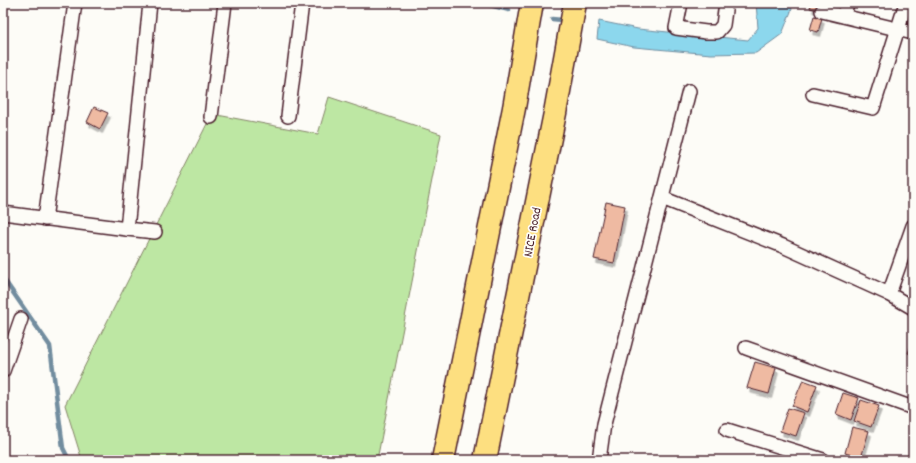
<svg xmlns="http://www.w3.org/2000/svg" width="916" height="463" font-family="Dekko,sans-serif">
  <style>
    .green { fill: #bde7a3; stroke: #848367 }
    .water { fill: #8cd7ed; stroke: #728d9f }
    .lines { fill: none; stroke-linecap: round; stroke-linejoin: round }
    .stream { stroke: #728d9f; stroke-width: 4.5 }
    .building { fill: #efbaa2; stroke: #4a1f2b; filter: url(#shadow) }
    .street-casing { stroke: #4a1f2b; stroke-width: 16 }
    .highway-casing { stroke: #4a1f2b; stroke-width: 25 }
    .street { stroke: #fdfcf7; stroke-width: 13 }
    .highway { stroke: #fddf80; stroke-width: 22 }
    .labels { text-anchor: middle; stroke-width: 3.5; stroke-linejoin: round; paint-order: stroke }
    .street-label { font-size: 13px; fill: #4a1f2b; stroke: #fdfcf7 }
  </style>
  <defs>
    <filter id="shadow"><feDropShadow dx="2.5" dy="4.5" stdDeviation="0" flood-color="#0004"/></filter>
  </defs>
  <rect width="100%" height="100%" fill="#fdfcf7"/>
  <filter id="ink" filterUnits="userSpaceOnUse"><feTurbulence type="fractalNoise" baseFrequency=".025" numOctaves="2"/><feDisplacementMap in="SourceGraphic" scale="8" xChannelSelector="R" yChannelSelector="G"/><feConvolveMatrix kernelMatrix="1 2 1 2 8 2 1 2 1" color-interpolation-filters="sRGB"/></filter>
  <g filter="url(#ink)">
    <path class="green" d="M329,97L441,134L377,460H82L65,405L212,114L318,134Z"/>
    <path class="water" d="M756,3H789L792,9L782,34L756,53L711,54L634,47L597,39L599,21L638,29L748,40L758,28Z"/>
    <g class="lines">
      <g class="stream">
        <path d="M482,3L509,10"/>
        <path d="M552,19L562,20"/>
        <path d="M3,278L50,346L63,448L69,460"/>
      </g>
    </g>
    <g class="building">
      <path d="M811,3L824,5L822,11L810,8Z"/>
      <path d="M814,16L822,18L818,32L810,30Z"/>
      <path d="M94,107L108,113L100,129L87,122Z"/>
      <path d="M606,202L625,206L614,263L594,259Z"/>
      <path d="M913,341V355L908,353Z"/>
      <path d="M755,362L776,368L769,394L747,388Z"/>
      <path d="M803,380L817,385L807,412L792,406Z"/>
      <path d="M843,393L859,398L851,420L836,414Z"/>
      <path d="M861,400L879,406L871,427L854,421Z"/>
      <path d="M788,408L804,413L796,436L780,431Z"/>
      <path d="M852,427L869,431L861,458L845,453Z"/>
    </g>
    <g class="lines">
      <defs>
        <g id="street">
          <path d="M681,3L676,28L706,32H717L723,25L726,3"/>
          <path d="M822,11L913,33"/>
          <path d="M844,16L847,3"/>
          <path d="M813,94L873,108L906,3"/>
          <path d="M288,116L302,3"/>
          <path d="M211,117L225,3"/>
          <path d="M662,198L783,246L889,294L913,226"/>
          <path d="M3,213L127,229L150,3"/>
          <path d="M45,219L75,3"/>
          <path d="M127,229L155,232"/>
          <path d="M889,294L913,308"/>
          <path d="M746,348L913,408"/>
          <path d="M3,371L21,319"/>
          <path d="M727,430L823,460"/>
          <path d="M599,460L604,424L689,91"/>
        </g>
        <g id="highway">
          <path d="M443,460L514,108L532,3"/>
          <path d="M485,460L555,113L575,3"/>
        </g>
      </defs>
      <use href="#street" class="street-casing"/>
      <use href="#highway" class="highway-casing"/>
      <use href="#street" class="street"/>
      <use href="#highway" class="highway"/>
    </g>
  </g>
  <g class="labels">
    <g class="street-label">
      <text transform="translate(531 232) rotate(-79)" y="5">NICE Road</text>
    </g>
  </g>
  <rect width="916" height="463" fill="none" stroke="#fdfcf7" stroke-width="16"/>
  <rect x="8" y="8" width="900" height="447" fill="none" stroke="#4a1f2b" stroke-width="1.5" filter="url(#ink)"/>
</svg>
